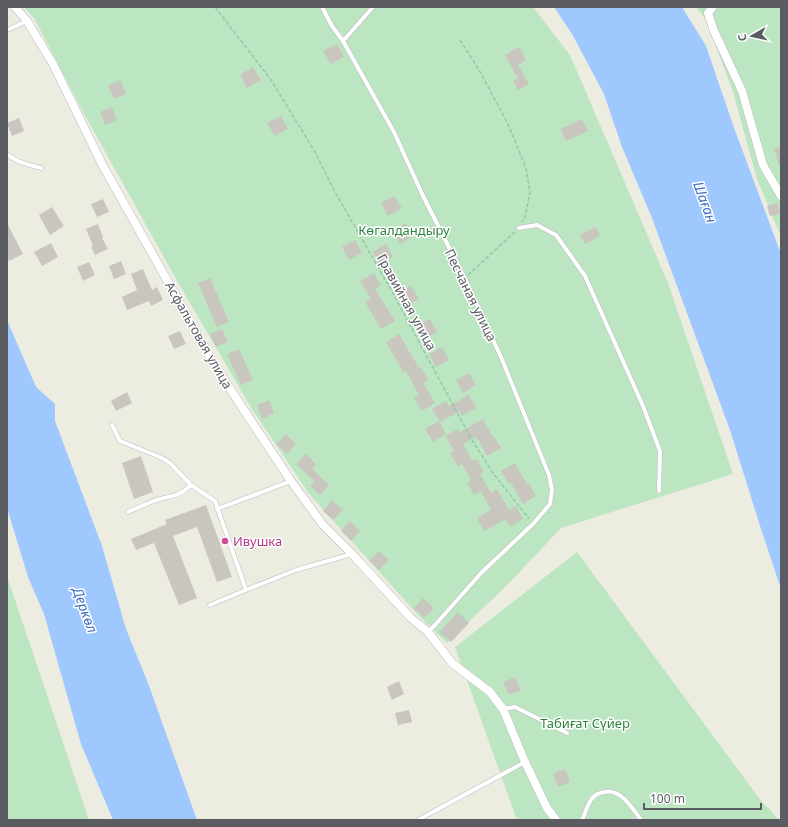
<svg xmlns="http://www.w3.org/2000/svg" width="788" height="827" font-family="'Noto Sans',sans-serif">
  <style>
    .green { fill: #bce6c2 }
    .water { fill: #9fc8ff }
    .building { fill: #c8c6be }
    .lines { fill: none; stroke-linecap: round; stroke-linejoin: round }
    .service-casing { stroke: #b9bac0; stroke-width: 5 }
    .minor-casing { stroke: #b9bac0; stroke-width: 9 }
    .path { stroke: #95c7a9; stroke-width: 1.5; stroke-dasharray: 4 2; stroke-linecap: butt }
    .service { stroke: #fff; stroke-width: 4 }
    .minor { stroke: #fff; stroke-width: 8 }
    .hotel-dot { fill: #d1479c; stroke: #fff; stroke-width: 1.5 }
    .labels { text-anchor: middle; stroke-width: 3; stroke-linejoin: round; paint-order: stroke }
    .park-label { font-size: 13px; fill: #318240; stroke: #fff }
    .street-label { font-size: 13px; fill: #5a5c62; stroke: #fff }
    .hotel-label { font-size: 13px; fill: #b23c85; stroke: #fff; text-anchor: start }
    .water-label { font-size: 14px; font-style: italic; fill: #3f6ec5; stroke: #fff }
  </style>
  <rect width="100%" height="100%" fill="#edece1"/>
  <g class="green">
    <path d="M24,7H533L570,55L668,283L733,474L561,528L511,581L447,643L419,616L310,495L253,411L180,286L82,110L34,18Z"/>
    <path d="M696,7H781V237L757,179L733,92L706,20Z"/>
    <path d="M577,552L759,798L779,820H517L455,647Z"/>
    <path d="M7,576L89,820H7Z"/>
  </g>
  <g class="water">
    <path d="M554,7H682L706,46L733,125L781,254V589L761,529L730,430L652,218L622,147L604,94L572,34Z"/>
    <path d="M7,320L36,387L55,404V421L102,546L126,629L148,683L197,820H113L81,744L44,614L28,577L7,508Z"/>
  </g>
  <g class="building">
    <path d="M337,44L344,57L331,64L323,51Z"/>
    <path d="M519,47L526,60L518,65L529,84L518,90L513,81L518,78L505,55Z"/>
    <path d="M253,67L261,80L247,88L240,75Z"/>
    <path d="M120,80L126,94L114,99L108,86Z"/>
    <path d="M112,107L117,120L105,125L100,112Z"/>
    <path d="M281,116L288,129L275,136L267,123Z"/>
    <path d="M19,118L24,131L12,136L7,123Z"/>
    <path d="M582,119L588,131L566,141L560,129Z"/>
    <path d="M781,147V166H779L774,149Z"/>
    <path d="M394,196L402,208L388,216L381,203Z"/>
    <path d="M103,199L109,212L97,217L91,204Z"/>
    <path d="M778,203L780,214L770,216L767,206Z"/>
    <path d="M52,207L64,226L50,235L39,215Z"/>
    <path d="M7,223L23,254L9,261L7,256Z"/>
    <path d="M406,223L413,236L400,244L393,231Z"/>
    <path d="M98,224L103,237L102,238L108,249L95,255L91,247L93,246L86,229Z"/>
    <path d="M596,227L600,236L585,244L580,235Z"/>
    <path d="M355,240L362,253L349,260L342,247Z"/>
    <path d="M51,243L58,257L42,266L34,252Z"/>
    <path d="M386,244L393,257L380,265L373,252Z"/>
    <path d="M121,261L126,274L114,279L109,266Z"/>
    <path d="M89,262L95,275L83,281L77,267Z"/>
    <path d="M143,269L152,290L157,287L163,300L151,306L149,301L127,310L122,297L137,290L131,274Z"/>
    <path d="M374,273L381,286L375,289L395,321L381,329L365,302L371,299L360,281Z"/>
    <path d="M210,278L229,322L217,327L198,283Z"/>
    <path d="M411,286L419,299L405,307L398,294Z"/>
    <path d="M430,319L437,332L424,340L416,327Z"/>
    <path d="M222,329L228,342L216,347L210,334Z"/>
    <path d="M180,331L186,344L174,349L168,336Z"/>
    <path d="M399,334L419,368L421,367L428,380L423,383L435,403L422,411L414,398L419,395L406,371L403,372L386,342Z"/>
    <path d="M442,347L449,360L436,367L429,354Z"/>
    <path d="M239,349L253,380L241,385L227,354Z"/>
    <path d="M469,373L476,385L463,393L456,380Z"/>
    <path d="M127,392L132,403L116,411L111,401Z"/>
    <path d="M469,395L476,408L462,416L460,411L440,422L432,409L446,401L449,406Z"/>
    <path d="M269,400L274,413L262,419L257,405Z"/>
    <path d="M483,419L492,436L493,435L501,448L487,456L478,439L477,440L475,437L463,444L473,461L477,459L484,472L480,474L491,493L497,489L509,510L516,506L523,519L510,527L506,519L484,531L477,518L491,510L481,491L474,495L467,482L471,480L462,464L458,466L450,453L454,451L445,436L458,429L460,432Z"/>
    <path d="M439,421L446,434L433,442L425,429Z"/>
    <path d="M286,434L296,444L287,454L276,444Z"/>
    <path d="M306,454L316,464L312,469L329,485L320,495L310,486L314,481L296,464Z"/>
    <path d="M141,456L153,492L134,499L122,463Z"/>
    <path d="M515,463L527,484L529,483L536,496L523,504L511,483L509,484L501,471Z"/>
    <path d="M332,500L343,510L333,520L323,511Z"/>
    <path d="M206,505L232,577L217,582L197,527L173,536L197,598L179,605L154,543L136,550L131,539L167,524L165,520Z"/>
    <path d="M350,521L360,531L351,541L341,531Z"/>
    <path d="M379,551L389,560L379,570L369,561Z"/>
    <path d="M423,598L434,608L424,618L414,608Z"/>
    <path d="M458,612L469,623L451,642L439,632Z"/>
    <path d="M515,677L521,690L509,695L503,682Z"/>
    <path d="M399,681L404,694L392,700L387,687Z"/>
    <path d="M409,710L412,722L398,725L395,713Z"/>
    <path d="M565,769L570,782L558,787L553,774Z"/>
  </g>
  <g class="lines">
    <defs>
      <g id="service">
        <path d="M322,7L332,26L343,41L394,132L423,196L465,279L501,357L549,475L552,490L550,504L533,524L482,572L435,625L428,632"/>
        <path d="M7,30L27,21"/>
        <path d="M343,41L373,7"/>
        <path d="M7,154C16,162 29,165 41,168"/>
        <path d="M519,228L537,225L556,235L585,276L643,406L660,451L659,491"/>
        <path d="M112,425L120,441L160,457L170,463L191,485L215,501L246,590L296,570L352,554"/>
        <path d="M217,509L291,481"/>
        <path d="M128,512C138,508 149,502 160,499C175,495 179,496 191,485"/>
        <path d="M210,605L246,590"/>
        <path d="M503,709L515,707L567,733"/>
        <path d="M418,820L525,762"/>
        <path d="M582,820C585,814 587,806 591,800C594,795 598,793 604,792C621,788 632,808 641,820"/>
      </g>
      <g id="minor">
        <path d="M15,7L27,21L53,64L103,166L213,362L236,398L291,481L323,525L352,554L411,618L428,632L452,663L490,692L503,709L525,762L547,808L556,820"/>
        <path d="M713,7L708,13L714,31L742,91L763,165L781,196"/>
      </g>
    </defs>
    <use href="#service" class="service-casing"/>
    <use href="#minor" class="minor-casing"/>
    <g class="path">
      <path d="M215,7L271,80L315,152L335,192L390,288L472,440L493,473L529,519"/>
      <path d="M460,40L478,68L508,124L526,168L530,192L525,218L522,222"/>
      <path d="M468,275L516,231"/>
    </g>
    <use href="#service" class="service"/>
    <use href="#minor" class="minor"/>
  </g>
  <circle class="hotel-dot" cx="225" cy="541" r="4"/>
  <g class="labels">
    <g class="park-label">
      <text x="404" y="235">Көгалдандыру</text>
      <text x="585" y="728">Табиғат Сүйер</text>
    </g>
    <g class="street-label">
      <text transform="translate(471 295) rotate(64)" y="5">Песчаная улица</text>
      <text transform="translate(407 302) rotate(61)" y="5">Гравийная улица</text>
      <text transform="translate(199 335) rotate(60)" y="5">Асфальтовая улица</text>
    </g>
    <g class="hotel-label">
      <text x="233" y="546">Ивушка</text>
    </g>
    <g class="water-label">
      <text transform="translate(705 202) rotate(70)" y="5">Шаған</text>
      <text transform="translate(85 610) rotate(70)" y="5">Деркөл</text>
    </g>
  </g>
  <rect width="788" height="827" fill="none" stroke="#5a5c62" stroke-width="16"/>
  <g transform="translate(752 36) rotate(261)" stroke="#ffffff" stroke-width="3" paint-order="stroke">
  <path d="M0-3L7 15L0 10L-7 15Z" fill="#5a5c62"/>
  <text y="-6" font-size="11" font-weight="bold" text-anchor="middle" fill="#5a5c62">С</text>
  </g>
  <path d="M644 803v6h117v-6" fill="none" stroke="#5a5c62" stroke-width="2"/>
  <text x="650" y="803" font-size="12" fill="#5a5c62" stroke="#ffffff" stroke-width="3" paint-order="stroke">100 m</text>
</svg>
